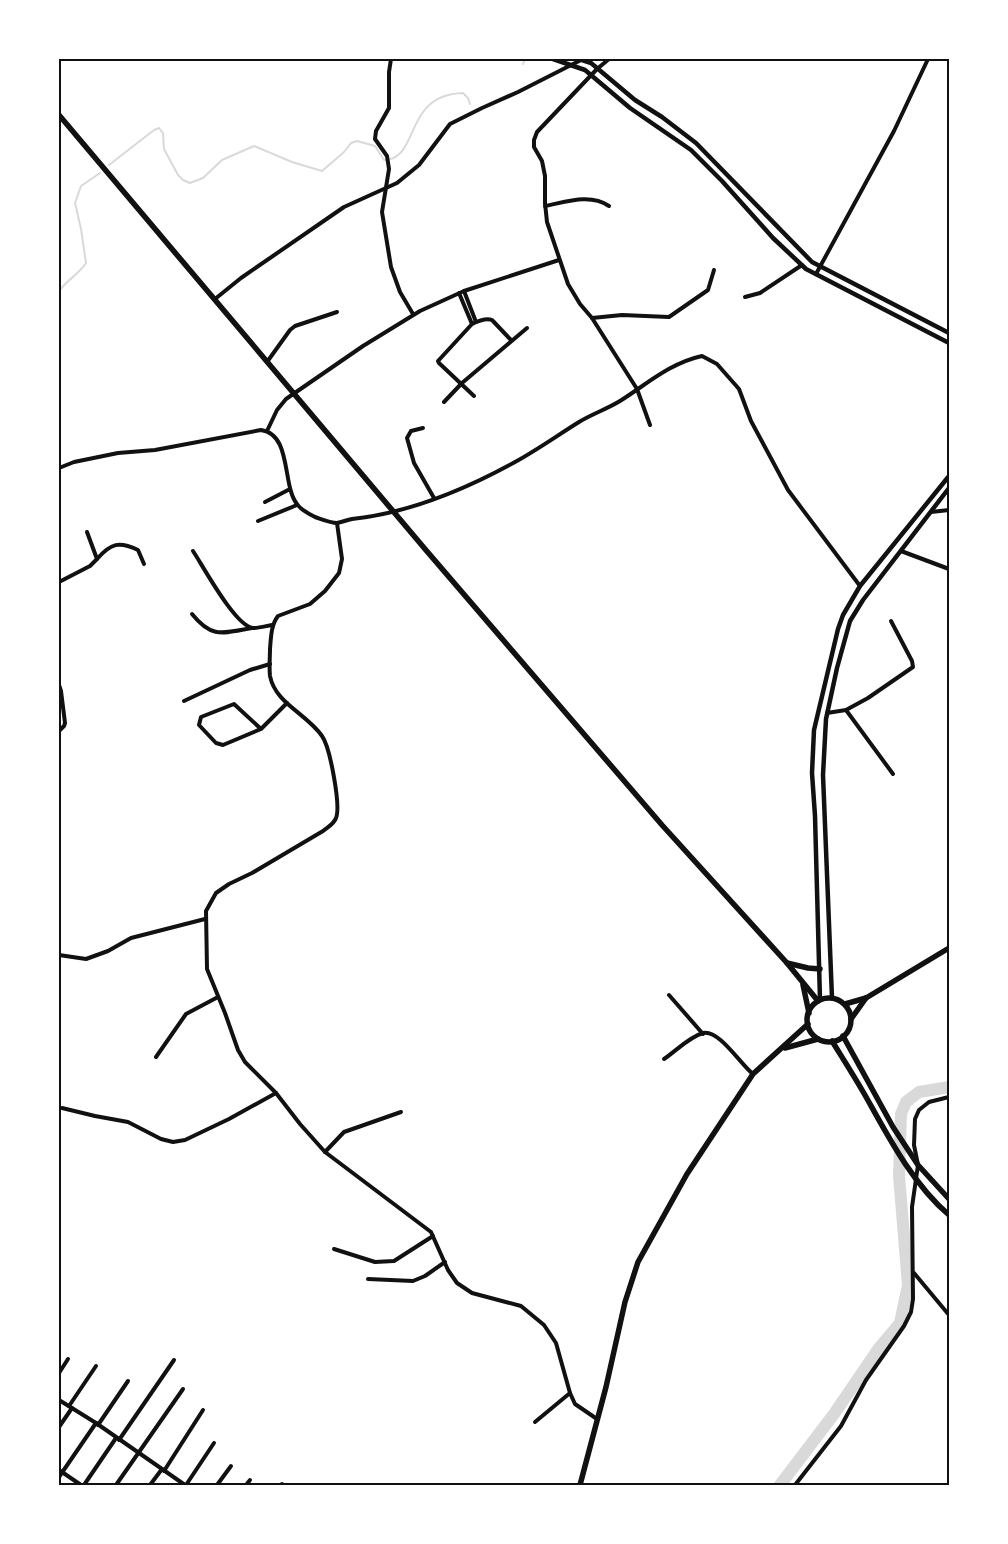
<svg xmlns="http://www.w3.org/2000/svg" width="1008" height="1544" font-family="Figtree,sans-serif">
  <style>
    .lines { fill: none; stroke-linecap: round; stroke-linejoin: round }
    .stream { stroke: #d9d9d9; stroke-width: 2 }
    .river { stroke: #d9d9d9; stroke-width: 12 }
    .minor { stroke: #111; stroke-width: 4 }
    .tertiary { stroke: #111; stroke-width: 4.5 }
    .primary { stroke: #111; stroke-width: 5.5 }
    .neatline { fill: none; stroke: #111; stroke-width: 2 }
  </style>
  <rect width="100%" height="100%" fill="#fff"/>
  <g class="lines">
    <g class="stream">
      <path d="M523,64L525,59"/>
      <path d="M109,165L154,130L159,128L163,133L164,149L178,175L183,180L190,183L203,178L222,160L254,146L292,162L322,171L344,152L351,143L357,141L375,146L384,160C421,159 402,95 463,93L468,98L470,104"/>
      <path d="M59,291C67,280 79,274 86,263L81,229L75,203L81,186L100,173"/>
      <path d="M59,383V387"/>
    </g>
    <path class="river" d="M780,1485L834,1414L879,1348L900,1323L908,1285L899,1176L901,1114L906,1102L919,1092L949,1087"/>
    <g class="minor">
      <path d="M391,59L389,72V108L376,131L375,139L387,156L389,169L382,212L391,267L400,292L413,314"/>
      <path d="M609,59L597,69L537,132L534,140V147L542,161L545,176V203L547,222L568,284L580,304L592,318L637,389L650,425"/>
      <path d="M545,206C566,202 590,193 609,206"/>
      <path d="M816,274L894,131L928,59"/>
      <path d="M464,291L476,322"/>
      <path d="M459,293L472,324"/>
      <path d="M745,297L760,293L802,265"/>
      <path d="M215,299L241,278L344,207L397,183L419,165L450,124L482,108L518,92L581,60"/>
      <path d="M592,318L622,315L669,317L708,290L714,270"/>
      <path d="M267,362L290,330L295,326L337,312"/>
      <path d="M474,396L439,363L438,361L472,324C478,321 487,318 492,320L511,340"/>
      <path d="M444,402L462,383L527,328"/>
      <path d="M423,428L411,431L407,438L414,463L434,498"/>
      <path d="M267,431L277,410L286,399L363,346L420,311L464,291L559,260"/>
      <path d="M59,468L74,462L118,453L155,450L261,430C292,434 282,486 297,504C301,510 309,514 315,517C321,519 331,523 337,523C342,522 347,520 352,519C409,513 466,489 515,462C537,450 558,435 579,422C592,414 607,409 620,401C647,384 670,363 702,356L717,364L739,389L751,421L788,490L860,586"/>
      <path d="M265,502L290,489"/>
      <path d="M931,512L949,510"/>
      <path d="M258,521L297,505"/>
      <path d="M337,523L342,559L339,573L325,591L310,604L278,616C271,625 271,637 270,649C270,657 269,667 270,676C275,703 307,714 322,736C330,747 341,806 336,818C334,824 328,827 323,831L252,873L229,884L216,893L206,911L207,969L225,1013L238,1050L245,1062L276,1093L300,1124L325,1152L431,1232L448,1270L457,1283L472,1293L521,1306L544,1325L556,1343L570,1393L575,1404L597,1419"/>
      <path d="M193,551C203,566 235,626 253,628C259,628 266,626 272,625"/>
      <path d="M97,559C111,543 119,541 138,550L144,564"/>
      <path d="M59,582L90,566L97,559L87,532"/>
      <path d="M192,614C212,639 223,633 252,628"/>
      <path d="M59,685L61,691L65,723L64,726L59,731"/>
      <path d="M184,701L250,670L270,664"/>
      <path d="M846,710L893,774"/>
      <path d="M827,713L846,710L868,698L913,667L912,661L891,621"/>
      <path d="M261,729L234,704L201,717L199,725L216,743L223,745L261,729L287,703"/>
      <path d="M59,955L86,959L108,951L131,938L205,919"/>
      <path d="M669,995L703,1034"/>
      <path d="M156,1057L186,1014L218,997"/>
      <path d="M664,1059C676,1051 689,1037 703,1033C719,1029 741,1065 753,1074"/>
      <path d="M62,1108L95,1116L128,1122L161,1139L173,1142L185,1140L229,1119L276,1093"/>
      <path d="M325,1152L344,1132L401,1112"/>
      <path d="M334,1249L375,1262L394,1261L433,1236"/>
      <path d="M914,1273L949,1315"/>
      <path d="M368,1279L413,1281L425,1276L445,1262"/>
      <path d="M59,1373L68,1359"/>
      <path d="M59,1400L96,1423L185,1485"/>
      <path d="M69,1406L96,1366"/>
      <path d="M535,1422L570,1393"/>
      <path d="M98,1425L128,1381"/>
      <path d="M59,1427L72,1408"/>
      <path d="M119,1440L174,1360"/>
      <path d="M59,1470L81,1485"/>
      <path d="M164,1471L203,1410"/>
      <path d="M59,1477L96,1423"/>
      <path d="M84,1485L116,1438"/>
      <path d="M116,1485L183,1389"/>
      <path d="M150,1485L162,1469"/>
      <path d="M186,1485L214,1443"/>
      <path d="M217,1485L231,1466"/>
      <path d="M246,1485L250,1480"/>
      <path d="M281,1485L282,1484"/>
      <path d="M795,1485L841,1426L866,1380L904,1326L911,1312L913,1299L912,1207L918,1165L914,1145L915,1119L919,1110L929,1102L949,1097"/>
    </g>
    <g class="tertiary">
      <path d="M553,59L585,70L630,108L691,150L722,181L773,238L806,269L949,343"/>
      <path d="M579,59L591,63L635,100L662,117L696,143L812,262L949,333"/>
      <path d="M901,551L949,569"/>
      <path d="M832,998L823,775L826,719L837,668L850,621L863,600L949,488"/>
      <path d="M820,1000L815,816L812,773L814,730L838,629L843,615L860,586L949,476"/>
    </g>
    <g class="primary">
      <path d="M59,115L425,549L662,825L787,963L818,1001"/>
      <path d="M787,963L808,968L820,969"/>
      <path d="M803,985L809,1013"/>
      <circle cx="829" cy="1020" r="22"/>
      <path d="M845,1004L866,998L949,948"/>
      <path d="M851,1019L866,998"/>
      <path d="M843,1036L893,1127L918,1165L949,1199"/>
      <path d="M832,1041C845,1062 858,1082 870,1104C891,1142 915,1186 949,1215"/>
      <path d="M785,1048L818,1039"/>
      <path d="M580,1485L606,1387L625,1302L638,1262L687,1174L753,1074L808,1024"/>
    </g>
  </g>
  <rect width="1008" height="1544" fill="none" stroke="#ffffff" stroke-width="120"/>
  <rect x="60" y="60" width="888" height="1424" class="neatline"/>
</svg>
